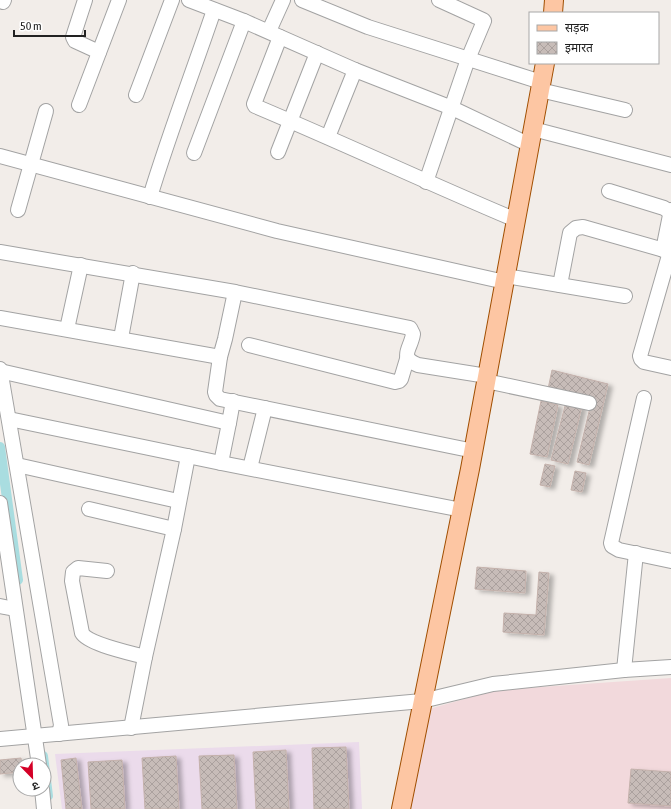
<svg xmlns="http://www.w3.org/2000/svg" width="671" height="809" font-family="'Asap Condensed','Noto Sans Devanagari',sans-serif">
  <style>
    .commercial { fill: #f2d9dc }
    .industrial { fill: #ebdbeb }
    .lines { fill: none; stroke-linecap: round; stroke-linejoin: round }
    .canal { stroke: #a9dde0; stroke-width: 10 }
    .building { fill: url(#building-cross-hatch); stroke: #c4b1ab; filter: url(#shadow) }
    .minor-casing { stroke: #a3a3a3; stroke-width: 16 }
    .major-casing { stroke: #a04e00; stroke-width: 20 }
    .minor { stroke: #fff; stroke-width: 14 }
    .major { stroke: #fdc6a3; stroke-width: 18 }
  </style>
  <defs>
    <pattern id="building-cross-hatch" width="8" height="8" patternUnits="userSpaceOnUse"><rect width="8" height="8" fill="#c7bcb8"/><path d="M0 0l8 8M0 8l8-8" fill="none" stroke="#aba19e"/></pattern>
    <filter id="shadow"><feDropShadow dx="4.5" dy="2.5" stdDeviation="2" flood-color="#0004"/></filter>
  </defs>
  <rect width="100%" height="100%" fill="#f2ede9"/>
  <path class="commercial" d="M671,678V809H410L429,709L496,690Z"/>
  <path class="industrial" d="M359,742L362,809H62L55,754Z"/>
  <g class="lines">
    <g class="canal">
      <path d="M0,447L18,580"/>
      <path d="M43,756L48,796"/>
    </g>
  </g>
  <g class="building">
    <path d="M552,370L608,384L589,465L577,462L592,399L548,389Z"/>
    <path d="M541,401L558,405L547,457L530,454Z"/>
    <path d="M566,402L582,406L568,464L551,460Z"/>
    <path d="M545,464L555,466L550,487L540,485Z"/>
    <path d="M575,471L586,473L582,492L571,490Z"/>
    <path d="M477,567L526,571L525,593L475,589Z"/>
    <path d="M539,572L549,573L544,635L503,632L504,613L536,615Z"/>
    <path d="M346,747L349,809H314L312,748Z"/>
    <path d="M286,750L289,809H256L253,752Z"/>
    <path d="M234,755L237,809H202L199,756Z"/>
    <path d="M176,756L179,809H145L142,758Z"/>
    <path d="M21,758L22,765H20V772L0,774V760Z"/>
    <path d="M76,758L82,809H66L61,760Z"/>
    <path d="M122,760L125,809H91L88,762Z"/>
    <path d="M631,769L671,772V806L628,803Z"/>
  </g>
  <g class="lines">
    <defs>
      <g id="minor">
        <path d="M85,0L73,37L75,41L99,52"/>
        <path d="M189,0L244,21L355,70L452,108L530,145"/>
        <path d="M302,0L368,27L541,82"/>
        <path d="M3,2L4,0"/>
        <path d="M269,31L283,0"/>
        <path d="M280,37L254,104L255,106C343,143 428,183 516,220"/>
        <path d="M540,90L625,110"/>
        <path d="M136,95L172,0"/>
        <path d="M79,105L119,0"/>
        <path d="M533,129L671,165"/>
        <path d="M328,137L355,70"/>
        <path d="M278,152L317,53"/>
        <path d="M194,153L244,21"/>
        <path d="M0,156L277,231L505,282"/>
        <path d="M426,182L468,59L484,21L483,20L439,0"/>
        <path d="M609,191L664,208L671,213"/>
        <path d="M150,197C169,134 193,72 214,10"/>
        <path d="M18,210L46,111"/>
        <path d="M663,250L671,210"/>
        <path d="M0,252L235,292L410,328L413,334C411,349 398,357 418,365L487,376"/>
        <path d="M670,252L640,356L641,359L644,362L671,368"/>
        <path d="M506,276L625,296"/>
        <path d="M560,285L570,233L576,228L583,227L671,252"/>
        <path d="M0,318L220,357L225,339L235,292"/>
        <path d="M67,329L81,265"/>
        <path d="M121,338L133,273"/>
        <path d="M249,345L395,382L399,381L401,379L407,359"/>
        <path d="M220,357L215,392L216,395L220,399L474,451"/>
        <path d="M0,369L61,725L59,734"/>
        <path d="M0,371L229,423L233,401"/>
        <path d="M486,381L589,403"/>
        <path d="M644,398L611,543L612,546L619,550L671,561"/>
        <path d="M9,419L221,463L462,510"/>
        <path d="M221,463L229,423"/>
        <path d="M17,465L178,501"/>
        <path d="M250,468L265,408"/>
        <path d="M0,503L39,765"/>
        <path d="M89,509L174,529"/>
        <path d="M107,571L78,568L73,572L72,581L82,633C88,644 131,653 145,657"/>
        <path d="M0,606L15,609"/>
        <path d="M624,670L636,553"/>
        <path d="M131,728L145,657L174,529L188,456"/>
        <path d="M0,739L422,701L493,684L624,670L671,667"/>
        <path d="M42,789L44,809"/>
      </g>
      <g id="major">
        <path d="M553,13L554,0"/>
        <path d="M401,809L470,469L545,63"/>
      </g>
    </defs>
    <use href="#minor" class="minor-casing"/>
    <use href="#major" class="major-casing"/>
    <use href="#minor" class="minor"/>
    <use href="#major" class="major"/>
  </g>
  <rect x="529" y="12" width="130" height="52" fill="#ffffff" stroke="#a7a7a7"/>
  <rect x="537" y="25" width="20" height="6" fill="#fdc6a3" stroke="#a7a7a7"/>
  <text x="565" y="32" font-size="12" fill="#222222">सड़क</text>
  <rect x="537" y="42" width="20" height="12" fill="url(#building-cross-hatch)" stroke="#a7a7a7"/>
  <text x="565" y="52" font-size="12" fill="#222222">इमारत</text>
  <g transform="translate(32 777) rotate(157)"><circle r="19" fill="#ffffff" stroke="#a7a7a7"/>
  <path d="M0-3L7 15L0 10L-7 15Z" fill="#d40027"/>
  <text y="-6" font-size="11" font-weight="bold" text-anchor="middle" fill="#222222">उ</text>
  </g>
  <path d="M14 30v6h71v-6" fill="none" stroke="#222222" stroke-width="2"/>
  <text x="20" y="30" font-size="12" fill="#222222" stroke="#ffffff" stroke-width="3" paint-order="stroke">50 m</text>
</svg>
